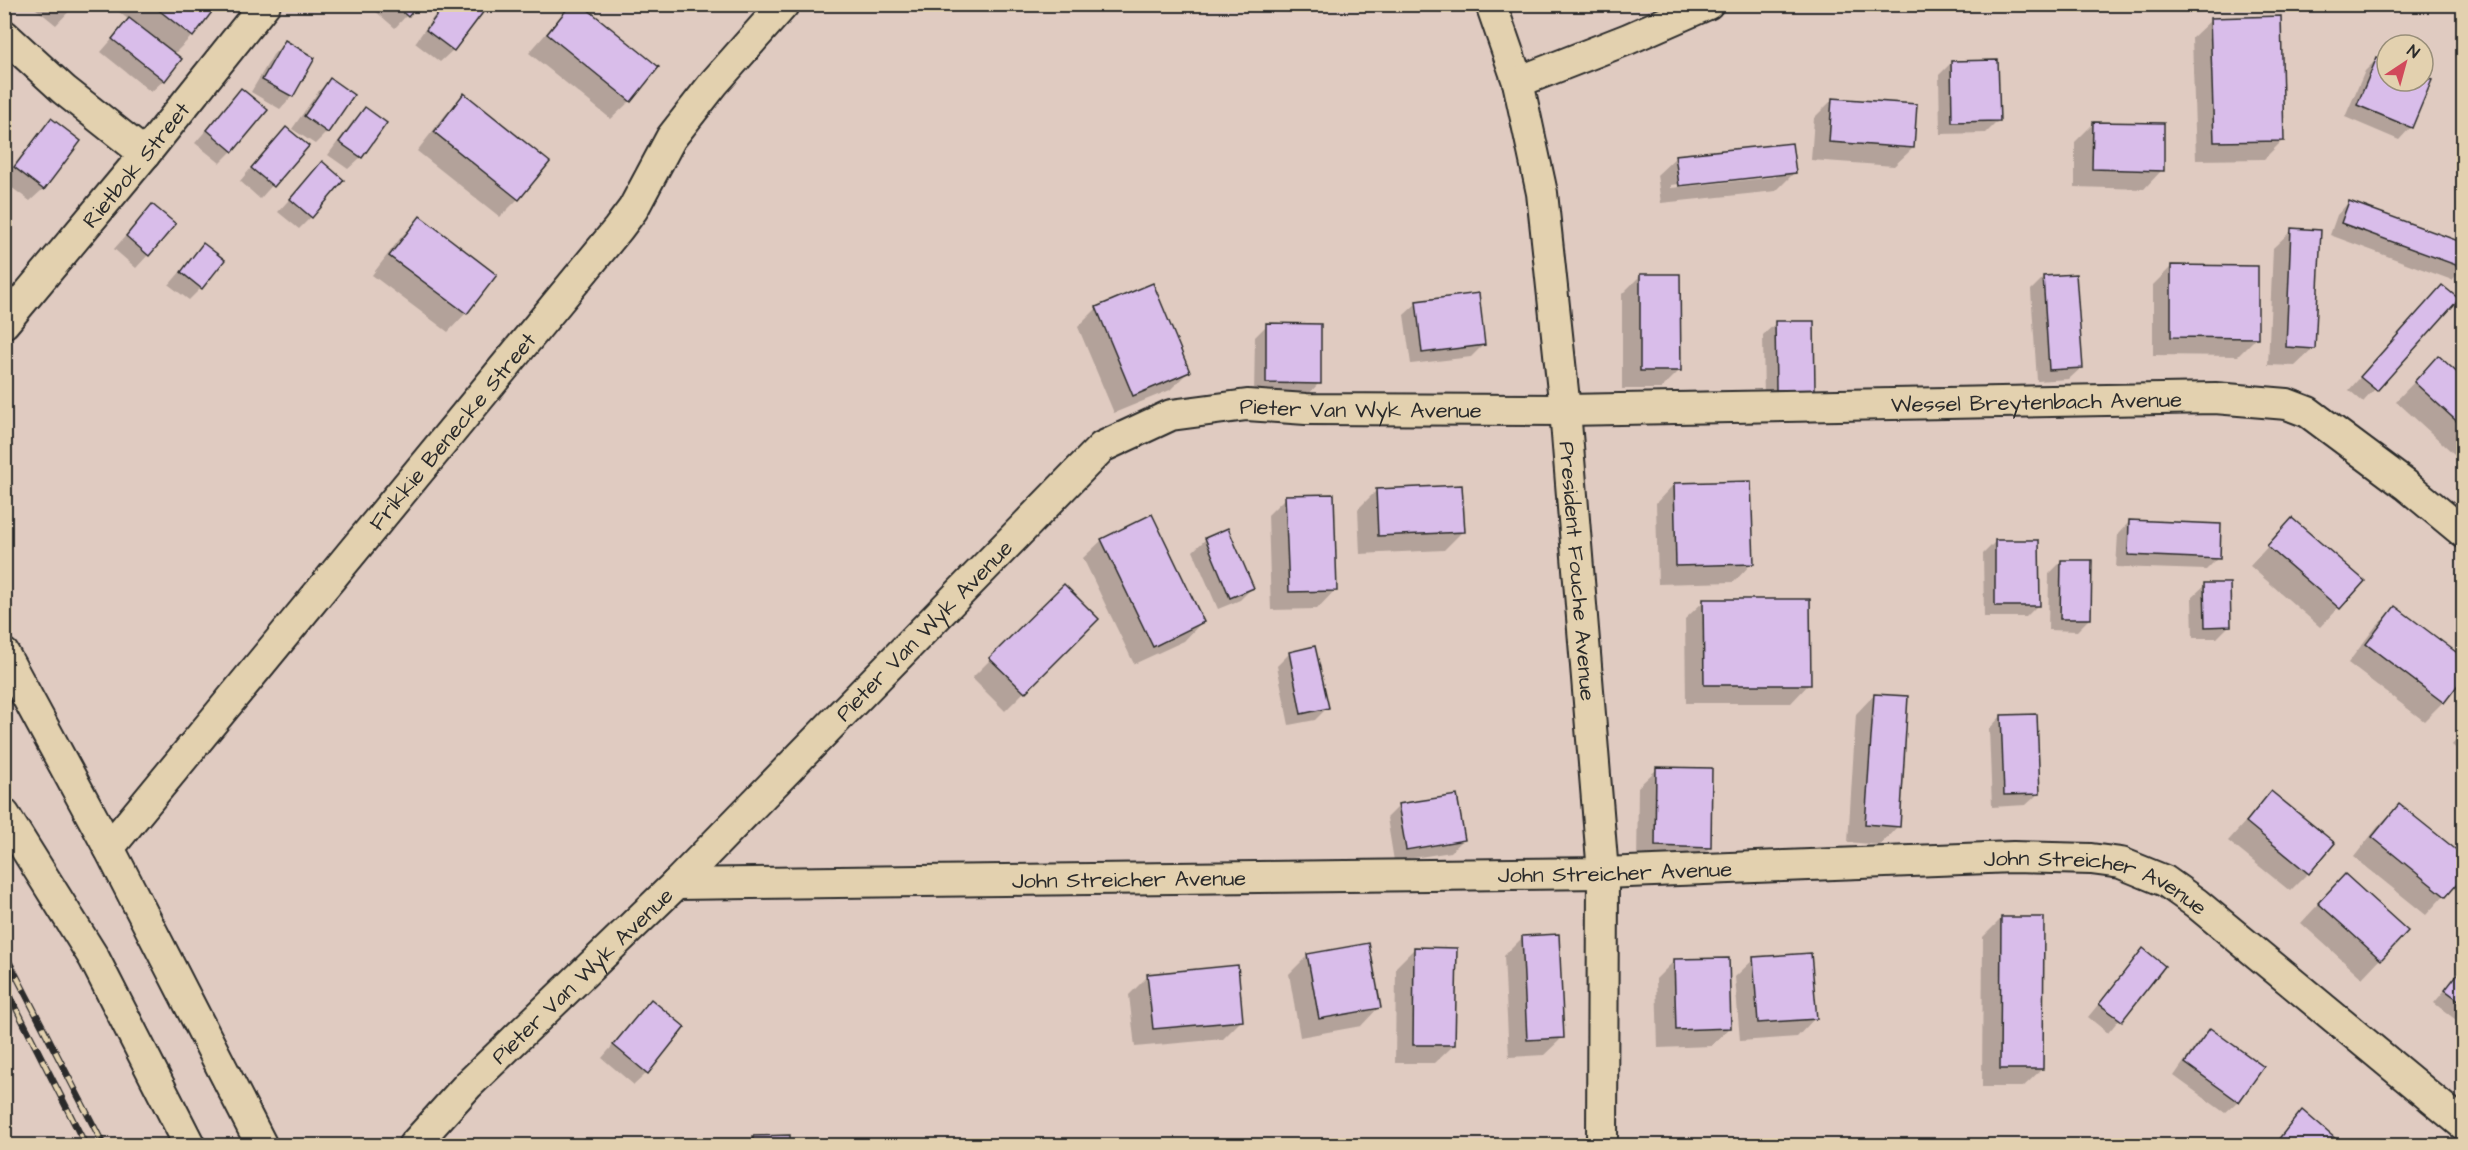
<svg xmlns="http://www.w3.org/2000/svg" width="2468" height="1150" font-family="'Architects Daughter',sans-serif">
  <style>
    .shadow { fill: #0003; fill-rule: evenodd }
    .building { fill: #d9bdea; stroke: #2b2b2b; stroke-width: 1.5 }
    .lines { fill: none; stroke-linecap: round; stroke-linejoin: round }
    .minor-casing { stroke: #2b2b2b; stroke-width: 34 }
    .minor { stroke: #e3d1af; stroke-width: 30 }
    .rail-casing { stroke: #2b2b2b; stroke-width: 7 }
    .rail { stroke: #e3d1af; stroke-width: 4.5; stroke-dasharray: 14; stroke-linecap: butt }
    .labels { text-anchor: middle; stroke-width: 4.5; stroke-linejoin: round; paint-order: stroke }
    .street-label { font-size: 22px; fill: #2b2b2b; stroke: #e3d1af }
  </style>
  <rect width="100%" height="100%" fill="#e0cbc1"/>
  <filter id="ink" filterUnits="userSpaceOnUse"><feTurbulence type="fractalNoise" baseFrequency=".0167" numOctaves="2"/><feDisplacementMap in="SourceGraphic" scale="12" xChannelSelector="R" yChannelSelector="G"/><feConvolveMatrix kernelMatrix="1 2 1 2 8 2 1 2 1" color-interpolation-filters="sRGB"/></filter>
  <g filter="url(#ink)">
    <g class="shadow">
      <path d="M30,4H76L56,25Z"/>
      <path d="M109,4H216L192,36L173,55L164,80L151,92L101,52L129,20Z"/>
      <path d="M378,4H417L395,28L374,10Z"/>
      <path d="M443,4H473L453,50L440,62L415,43Z"/>
      <path d="M572,4L630,101L611,119L529,53Z"/>
      <path d="M2211,20L2283,140L2264,159L2196,160L2192,38Z"/>
      <path d="M285,42L292,96L280,109L251,92L273,55Z"/>
      <path d="M2377,59L2387,63V81H2423V78L2430,81L2411,127L2399,140L2345,117L2365,71Z"/>
      <path d="M1951,63L1998,121L1986,133L1940,134L1939,75Z"/>
      <path d="M330,80L327,132L315,144L292,129L318,92Z"/>
      <path d="M241,90L232,151L220,163L195,143Z"/>
      <path d="M464,95L518,199L500,217L417,151L446,114Z"/>
      <path d="M1833,99L1913,148L1894,166L1811,160L1814,118Z"/>
      <path d="M365,109L385,123L361,157L348,169L328,155L353,121Z"/>
      <path d="M51,120L43,189L30,201L4,182V178L39,133Z"/>
      <path d="M2094,123L2162,170L2144,189L2075,187V142Z"/>
      <path d="M274,141L307,146L260,199L240,181Z"/>
      <path d="M1676,157L1794,173L1776,191L1661,203L1657,175ZM1776,174V177L1671,188V185Z"/>
      <path d="M322,163L311,217L299,229L278,212Z"/>
      <path d="M2349,202L2464,244V268L2452,280L2330,235L2337,215Z"/>
      <path d="M152,206L148,255L136,268L114,249Z"/>
      <path d="M420,218L495,275L466,313L448,332L372,275L402,236Z"/>
      <path d="M2292,230L2314,348L2295,366L2268,365L2273,248Z"/>
      <path d="M203,245L201,288L189,300L169,285Z"/>
      <path d="M2171,267L2257,337L2238,356L2153,355V285Z"/>
      <path d="M1641,275L1680,370L1661,389H1622V294Z"/>
      <path d="M2043,278L2082,367L2069,379L2037,381L2031,290Z"/>
      <path d="M1152,285L1188,372L1170,390L1114,413L1078,327L1096,309Z"/>
      <path d="M2430,299L2457,300L2363,402L2349,390Z"/>
      <path d="M1417,303L1484,344L1471,357L1411,364L1404,315Z"/>
      <path d="M1776,323L1814,389L1801,401L1764,402L1763,335Z"/>
      <path d="M1267,325L1319,383L1307,396L1254,395L1255,337Z"/>
      <path d="M2420,376L2464,381V463L2396,401Z"/>
      <path d="M1674,484L1752,563L1734,582L1658,584L1656,503Z"/>
      <path d="M1377,490L1463,531L1444,550L1360,554L1358,509Z"/>
      <path d="M1286,497L1335,590L1317,609L1271,610L1268,515Z"/>
      <path d="M2292,520L2363,581L2320,627L2250,566Z"/>
      <path d="M2130,521L2218,558L2206,570L2116,567L2118,534Z"/>
      <path d="M1206,539L1252,588L1240,600L1218,609L1193,551Z"/>
      <path d="M1102,540L1202,622L1184,641L1134,664L1083,558Z"/>
      <path d="M1996,541L2038,605L2026,617H1984L1983,554Z"/>
      <path d="M2062,561L2089,619L2077,631L2048,630L2049,574Z"/>
      <path d="M2205,585L2229,626L2217,638H2193L2192,597Z"/>
      <path d="M1064,586L1097,619L1005,711L972,678Z"/>
      <path d="M1704,601L1809,684L1791,703H1686L1685,619Z"/>
      <path d="M2395,608L2464,674L2443,702L2424,721L2348,663L2376,626Z"/>
      <path d="M1289,654L1327,708L1315,720L1289,725L1277,666Z"/>
      <path d="M1874,695L1898,826L1880,845L1848,842L1856,714Z"/>
      <path d="M2001,716L2039,793L2026,805L1992,807L1989,729Z"/>
      <path d="M2464,731V755L2452,745Z"/>
      <path d="M1657,769L1710,847L1691,866L1637,864L1638,787Z"/>
      <path d="M2271,793L2308,873L2290,891L2228,841Z"/>
      <path d="M1399,806L1463,840L1451,852L1394,861L1387,818Z"/>
      <path d="M2399,806L2464,873L2426,915L2354,857L2380,824Z"/>
      <path d="M2327,895L2380,959L2362,978L2301,923Z"/>
      <path d="M2001,919L2042,1069L2023,1087H1982L1983,937Z"/>
      <path d="M1522,938L1563,1037L1544,1055L1509,1057L1504,956Z"/>
      <path d="M1415,948L1454,1045L1435,1063H1395L1396,967Z"/>
      <path d="M2143,950L2163,966L2108,1033L2088,1017Z"/>
      <path d="M1308,955L1379,1007L1361,1026L1300,1037L1289,974Z"/>
      <path d="M1754,959L1815,1018L1797,1037L1740,1041L1735,977Z"/>
      <path d="M1675,960L1730,1028L1711,1046L1658,1048L1656,979Z"/>
      <path d="M2463,969L2464,1026L2434,1003Z"/>
      <path d="M1148,976L1242,1020L1223,1039L1135,1047L1129,995Z"/>
      <path d="M651,1001L647,1073L634,1085L602,1058Z"/>
      <path d="M2211,1030L2238,1101L2225,1113L2174,1076L2198,1042Z"/>
      <path d="M753,1137L788,1146H745Z"/>
    </g>
    <g class="building">
      <path d="M151,4H218L193,37Z"/>
      <path d="M394,4H419L408,17Z"/>
      <path d="M445,4H476L484,11L454,51L426,30Z"/>
      <path d="M571,4H581L659,67L631,102L547,34Z"/>
      <path d="M2281,16L2284,141L2214,142L2210,18Z"/>
      <path d="M129,18L182,59L165,81L112,39Z"/>
      <path d="M285,40L315,58L293,97L262,80Z"/>
      <path d="M2377,57L2387,61V81H2423V76L2432,80L2412,128L2357,105Z"/>
      <path d="M1998,60L2000,121L1952,122L1951,61Z"/>
      <path d="M330,78L354,95L328,133L304,116Z"/>
      <path d="M241,88L268,110L233,152L207,130Z"/>
      <path d="M464,93L550,162L519,200L434,132Z"/>
      <path d="M1832,98L1917,104L1914,148L1829,142Z"/>
      <path d="M365,107L387,123L362,158L339,142Z"/>
      <path d="M51,118L81,141L44,190L14,167Z"/>
      <path d="M2093,122L2164,123V171L2092,169Z"/>
      <path d="M286,127L309,146L274,187L251,168Z"/>
      <path d="M1792,143L1796,173L1679,186L1675,155Z"/>
      <path d="M322,161L344,180L312,218L290,199Z"/>
      <path d="M2349,201L2464,243V268L2341,223Z"/>
      <path d="M152,204L176,224L149,256L126,236Z"/>
      <path d="M420,216L497,275L467,314L389,256Z"/>
      <path d="M2291,228L2321,230L2315,349L2286,347Z"/>
      <path d="M203,243L225,260L202,289L181,272Z"/>
      <path d="M2171,265L2258,266V338L2171,337Z"/>
      <path d="M1640,274H1680L1681,371H1640Z"/>
      <path d="M2076,274L2083,368L2049,370L2043,276Z"/>
      <path d="M1153,283L1190,372L1133,396L1096,307Z"/>
      <path d="M2442,285L2459,299L2377,391L2360,377Z"/>
      <path d="M1479,293L1485,345L1422,353L1416,301Z"/>
      <path d="M1775,321H1814L1815,390H1776Z"/>
      <path d="M1266,323L1321,324V384L1266,383Z"/>
      <path d="M2438,355L2464,379V428L2414,382Z"/>
      <path d="M1751,481L1754,564L1676,566L1674,483Z"/>
      <path d="M1462,485L1465,532L1378,536L1376,489Z"/>
      <path d="M1334,494L1337,591L1289,592L1285,495Z"/>
      <path d="M1152,514L1204,622L1153,647L1101,539Z"/>
      <path d="M2292,518L2365,581L2340,609L2267,546Z"/>
      <path d="M2129,520L2221,524L2220,559L2128,555Z"/>
      <path d="M1228,528L1254,588L1230,598L1205,538Z"/>
      <path d="M1995,540H2039L2040,606H1995Z"/>
      <path d="M2061,560H2092L2091,619H2060Z"/>
      <path d="M2204,583H2230L2231,626L2205,627Z"/>
      <path d="M1064,584L1099,619L1025,693L989,658Z"/>
      <path d="M1703,599H1810L1811,685H1704Z"/>
      <path d="M2395,606L2464,658V677L2444,703L2366,644Z"/>
      <path d="M1315,646L1329,708L1301,714L1289,652Z"/>
      <path d="M1874,694L1908,696L1900,827L1865,824Z"/>
      <path d="M2037,714L2040,794L2004,795L2001,715Z"/>
      <path d="M1656,767L1712,768L1711,848L1655,846Z"/>
      <path d="M2271,791L2335,843L2309,874L2246,822Z"/>
      <path d="M1457,795L1465,840L1406,850L1398,804Z"/>
      <path d="M2399,804L2464,856V876L2446,897L2372,837Z"/>
      <path d="M2345,874L2408,931L2381,960L2318,903Z"/>
      <path d="M2001,917H2044L2043,1069H2000Z"/>
      <path d="M1559,934L1564,1038L1527,1040L1522,936Z"/>
      <path d="M1369,943L1381,1008L1319,1019L1307,954Z"/>
      <path d="M1414,947L1457,948L1455,1045H1413Z"/>
      <path d="M2143,948L2165,966L2122,1021L2099,1004Z"/>
      <path d="M1811,953L1817,1019L1758,1023L1753,957Z"/>
      <path d="M1729,958L1731,1028L1676,1030L1674,959Z"/>
      <path d="M1238,965L1243,1021L1153,1029L1147,974Z"/>
      <path d="M2463,967H2464V1004L2445,990Z"/>
      <path d="M651,999L685,1027L648,1074L613,1045Z"/>
      <path d="M2210,1028L2264,1067L2239,1102L2185,1063Z"/>
      <path d="M2302,1110L2344,1146H2273Z"/>
      <path d="M790,1135V1146H753V1136Z"/>
    </g>
    <g class="lines">
      <defs>
        <g id="minor">
          <path id="s1" d="M1491,4L1518,82L1542,193L1565,410L1603,873L1602,1146"/>
          <path d="M4,35L64,90L145,154"/>
          <path d="M1518,82L1628,39L1708,4"/>
          <path id="s2" d="M4,323L145,154L265,4"/>
          <path d="M4,654L109,848L262,1146"/>
          <path d="M4,814L94,958L190,1146"/>
          <path id="s3" d="M109,848L618,229L633,209L671,138L714,83L784,4"/>
          <path id="s4" d="M676,884L1603,873L2013,857L2091,859L2121,863L2165,881L2196,903L2464,1125"/>
          <path id="s5" d="M413,1146L468,1085L676,884L1102,447L1171,415L1247,405L1306,409L1565,410L2215,398L2287,404L2308,412L2406,485L2464,533"/>
        </g>
      </defs>
      <use href="#minor" class="minor-casing"/>
      <use href="#minor" class="minor"/>
      <defs>
        <g id="rail">
          <path d="M4,952L104,1146"/>
          <path d="M4,984L86,1146"/>
        </g>
      </defs>
      <use href="#rail" class="rail-casing"/>
      <use href="#rail" class="rail"/>
    </g>
  </g>
  <g class="labels">
    <g class="street-label">
      <text dy="8" stroke="none"><textPath href="#s2" startOffset="206">Rietbok Street</textPath></text>
      <text dy="8" stroke="none"><textPath href="#s5" startOffset="1924">Wessel Breytenbach Avenue</textPath></text>
      <text dy="8" stroke="none"><textPath href="#s5" startOffset="1248">Pieter Van Wyk Avenue</textPath></text>
      <text dy="8" stroke="none"><textPath href="#s3" startOffset="540">Frikkie Benecke Street</textPath></text>
      <text dy="8" stroke="none"><textPath href="#s1" startOffset="576">President Fouche Avenue</textPath></text>
      <text dy="8" stroke="none"><textPath href="#s5" startOffset="726">Pieter Van Wyk Avenue</textPath></text>
      <text dy="8" stroke="none"><textPath href="#s4" startOffset="939">John Streicher Avenue</textPath></text>
      <text dy="8" stroke="none"><textPath href="#s4" startOffset="453">John Streicher Avenue</textPath></text>
      <text dy="8" stroke="none"><textPath href="#s4" startOffset="1425">John Streicher Avenue</textPath></text>
      <text dy="8" stroke="none"><textPath href="#s5" startOffset="240">Pieter Van Wyk Avenue</textPath></text>
    </g>
  </g>
  <rect width="2468" height="1150" fill="none" stroke="#e3d1af" stroke-width="24"/>
  <rect x="12" y="12" width="2444" height="1126" fill="none" stroke="#2b2b2b" stroke-width="2" filter="url(#ink)"/>
  <g transform="translate(2405 63) rotate(36)"><circle r="28" fill="#e3d1af" stroke="#998f7a" stroke-width="1.5"/>
  <path d="M0-4.5L10 22L0 15L-10 22Z" fill="#d1495b"/>
  <text y="-9" font-size="16" font-weight="bold" text-anchor="middle" fill="#2b2b2b">N</text>
  </g>
</svg>
